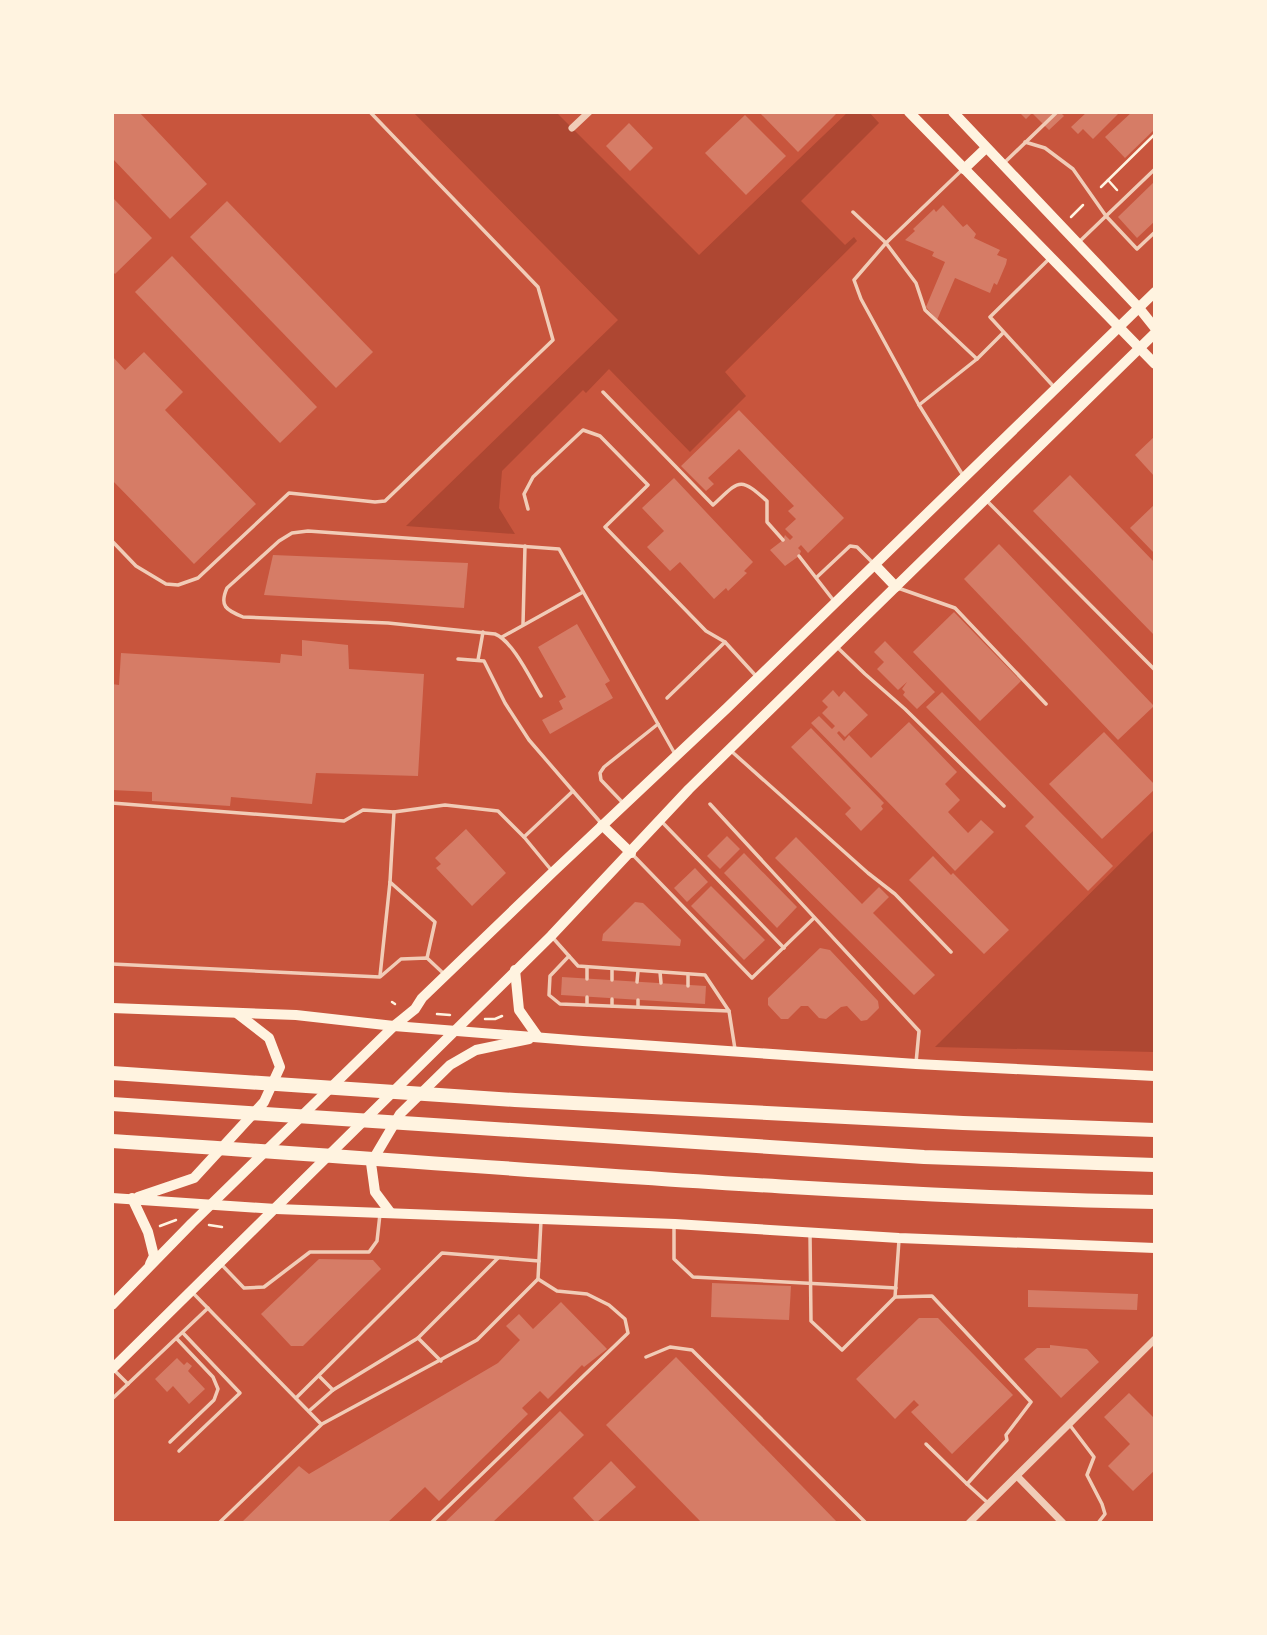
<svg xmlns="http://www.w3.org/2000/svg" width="1267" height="1635" font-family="'Roboto Condensed',sans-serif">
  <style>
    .green { fill: #ae4732 }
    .building { fill: #d67c66 }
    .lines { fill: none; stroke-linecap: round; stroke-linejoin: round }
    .path { stroke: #fff3e0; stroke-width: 2.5 }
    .service { stroke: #f1ccb7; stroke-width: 3.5 }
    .minor { stroke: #f1ccb7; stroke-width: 7 }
    .secondary { stroke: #fff3e0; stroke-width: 10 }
    .motorway { stroke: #fff3e0; stroke-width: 14 }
  </style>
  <rect width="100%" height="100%" fill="#c8553d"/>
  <g class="green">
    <path d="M413,112H556L699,255L848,112H869L879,123L801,201L845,245L854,237L857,241L725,372L746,396L690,452L609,369L586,393L583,390L502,471L499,508L515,534L406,526L618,320Z"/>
    <path d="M1155,829V1052L935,1047Z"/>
  </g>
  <g class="building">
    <path d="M112,112H139L207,184L170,219L112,158Z"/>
    <path d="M759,112H838L798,152Z"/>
    <path d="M1019,112H1060L1064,116L1049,130L1032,113L1026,119Z"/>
    <path d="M1087,112H1120L1093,139L1083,129L1078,134L1071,127Z"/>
    <path d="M1132,112H1155V129L1125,158L1105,137Z"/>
    <path d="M745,115L786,156L746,195L705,153Z"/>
    <path d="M629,123L653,148L630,171L606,146Z"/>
    <path d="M1155,181V221L1137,238L1118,217Z"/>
    <path d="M112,197L152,238L115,274L112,271Z"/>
    <path d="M227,201L373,352L336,388L190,237Z"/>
    <path d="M943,205L963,227L967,224L976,234L974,238L1000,250L997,255L1007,259L1006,264L997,285L994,283L990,293L955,278L937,320L926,307L945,262L932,256L934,252L905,240L915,231L913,229L934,209L936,212Z"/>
    <path d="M172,256L317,407L280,443L135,292Z"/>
    <path d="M144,352L183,392L165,410L256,504L194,564L112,480V356L125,370Z"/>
    <path d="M739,410L844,518L808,553L801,545L798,548L801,551L799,556L785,566L770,550L783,540L785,535L790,540L793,537L785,529L796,519L788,511L794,506L739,449L708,478L714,484L706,491L681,466Z"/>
    <path d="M1155,436V477L1135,455Z"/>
    <path d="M1070,475L1155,563V636L1033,511Z"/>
    <path d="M674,478L753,562L744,571L747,573L728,591L726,588L714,599L680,562L670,571L647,547L664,531L642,508Z"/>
    <path d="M1155,504V554L1130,528Z"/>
    <path d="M999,544L1154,706L1118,740L964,579Z"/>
    <path d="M273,555L468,563L464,608L264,595Z"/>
    <path d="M954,612L1021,681L980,721L913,652Z"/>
    <path d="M577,624L610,681L605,684L613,698L550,734L542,720L563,709L559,701L566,697L538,647Z"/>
    <path d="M302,640L348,645L349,669L424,674L418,776L316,773L312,804L231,797L230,806L152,801V792L112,790V684L119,685L121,653L280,663L281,654L302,656Z"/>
    <path d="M885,641L935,692L917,709L903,695L905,692L902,689L907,682L898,690L877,669L884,662L874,652Z"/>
    <path d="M833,690L839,697L844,691L868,715L845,737L839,731L837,733L844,741L849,735L871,758L909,722L957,772L945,784L960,800L948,812L968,833L981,820L994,832L955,871L811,723L819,716L832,729L835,726L822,713L828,707L822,701Z"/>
    <path d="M942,692L1113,866L1088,891L1025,826L1034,817L926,707Z"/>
    <path d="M811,728L884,803L881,806L883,809L861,831L845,814L851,808L791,747Z"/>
    <path d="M1104,732L1155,785V789L1102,839L1049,784Z"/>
    <path d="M466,829L506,873L472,906L436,868L441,864L435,858Z"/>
    <path d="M727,836L740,849L720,869L707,856Z"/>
    <path d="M796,837L862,904L879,887L889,897L873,913L935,975L914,995L775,858Z"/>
    <path d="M744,853L797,907L777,928L724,873Z"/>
    <path d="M933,856L951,875L953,873L1009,930L984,954L909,880Z"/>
    <path d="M695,868L708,882L687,902L674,888Z"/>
    <path d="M711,886L765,940L744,960L691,906Z"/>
    <path d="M635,902L643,903L681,940L680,946L602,941L603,934Z"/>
    <path d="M820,948L830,950L878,1001L879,1008L867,1020L861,1021L847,1006L841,1007L826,1019L819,1018L808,1006H801L788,1019H781L768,1005V998Z"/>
    <path d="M562,977L706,986L705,1004L561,995Z"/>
    <path d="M319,1259L373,1260L381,1269L303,1346H291L261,1314Z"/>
    <path d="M712,1283L791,1286L789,1320L711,1317Z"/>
    <path d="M1028,1290L1138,1294L1137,1310L1028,1307Z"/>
    <path d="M561,1302L607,1349L584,1367L582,1365L548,1399L540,1391L522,1408L528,1414L439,1501L425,1487L387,1523H241L299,1466L309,1474L498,1363L520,1340L506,1326L519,1314L533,1329Z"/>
    <path d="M919,1318H938L1013,1395L952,1454L911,1412L919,1405L914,1400L895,1419L856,1379Z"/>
    <path d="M1050,1345L1087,1349L1099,1362L1061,1398L1024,1359L1037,1348H1050Z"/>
    <path d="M676,1357L838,1523H702L606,1425Z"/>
    <path d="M177,1358L184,1365L187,1362L192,1366L188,1371L205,1389L189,1404L173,1386L167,1392L155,1379Z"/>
    <path d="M1129,1393L1155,1419V1470L1133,1491L1108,1466L1130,1444L1104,1417Z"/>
    <path d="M560,1411L584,1435L492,1523H444Z"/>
    <path d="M611,1461L636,1487L596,1523L573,1498Z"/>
  </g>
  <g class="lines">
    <g class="path">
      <path d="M1108,180L1117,190"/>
      <path d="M1101,187L1155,134"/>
      <path d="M1071,217L1083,205"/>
      <path d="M392,1002L395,1004"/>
      <path d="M437,1014L450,1015"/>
      <path d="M485,1019H495L502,1016"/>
      <path d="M209,1225L222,1227"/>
      <path d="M160,1226L176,1220"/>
    </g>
    <g class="service">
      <path d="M1025,142L1045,148L1073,169L1106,216L1155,169"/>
      <path d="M1004,163L1057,112"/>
      <path d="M963,169L886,243L854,280L861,299L919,405L964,477"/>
      <path d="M853,212L886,243L916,283L925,310L977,359"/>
      <path d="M1079,242L1106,216L1137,249L1155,232"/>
      <path d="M1048,260L990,317L1055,388"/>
      <path d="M603,392L713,505C740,480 739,476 767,501V522L783,540"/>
      <path d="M919,405L977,359L1003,333"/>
      <path d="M987,501L1155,670"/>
      <path d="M528,509L524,494L533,477L583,430L600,436L648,485L605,527L706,631L725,642L756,676"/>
      <path d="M112,541L136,566L166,584L178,585L198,578L289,493L375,502L385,501L553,340L538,287L370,112"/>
      <path d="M799,556L834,601"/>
      <path d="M817,577L850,546L857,547L874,564"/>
      <path d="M898,588L955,608L1046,704"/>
      <path d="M523,624L525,546"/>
      <path d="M502,637L583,592"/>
      <path d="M838,648L865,674L905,709L1004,806"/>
      <path d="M458,659L484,661L505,703L529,740L573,791"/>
      <path d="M478,660L483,632"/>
      <path d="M541,696C531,680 513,641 495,634L388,623L243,617C226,610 219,606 227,588L279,541L292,533L308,531L559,549L675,754"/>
      <path d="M667,698L725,642"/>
      <path d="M730,750L868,873L895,894L951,952"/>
      <path d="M112,803L344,821L363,810L394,812L445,805L498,811L524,837"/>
      <path d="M623,803L601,780L600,773L604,767L658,724"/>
      <path d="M710,804L919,1031L916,1063"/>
      <path d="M661,821L784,948"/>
      <path d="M633,855L752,978L814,918"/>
      <path d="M552,871L524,837L573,791L601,823"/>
      <path d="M390,882L394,812"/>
      <path d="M553,938L569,956L550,976L549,995L560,1004L729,1011"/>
      <path d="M569,956L578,966L705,975L729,1011L735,1049"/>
      <path d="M112,964L380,977L401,959L427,958L443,973"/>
      <path d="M612,969V980"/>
      <path d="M660,972L661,983"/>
      <path d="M688,974V986"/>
      <path d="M380,976L390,882L435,922L427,958"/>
      <path d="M587,979V967"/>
      <path d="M637,982L638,971"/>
      <path d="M587,1005V997"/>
      <path d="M612,1006V999"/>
      <path d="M638,1007V1000"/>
      <path d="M674,1226V1259L693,1277L896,1288"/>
      <path d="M810,1234L811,1321L842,1350L895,1297L932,1296L1031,1402L1006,1435L1007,1440L967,1484L989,1504"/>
      <path d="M220,1263L244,1288L264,1287L310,1252H369L377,1241L380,1214"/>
      <path d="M192,1292L321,1424"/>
      <path d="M895,1297L899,1240"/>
      <path d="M418,1338L498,1258"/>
      <path d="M646,1357L670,1347L692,1350L866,1523"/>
      <path d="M115,1371L128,1384"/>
      <path d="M319,1376L333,1390L418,1338L441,1361"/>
      <path d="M296,1398L442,1253L539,1261"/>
      <path d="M112,1399L208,1308"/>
      <path d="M309,1411L333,1390"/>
      <path d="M1069,1424L1094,1457L1087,1475L1102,1504L1105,1514L1098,1523"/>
      <path d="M170,1442L214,1400L218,1389L213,1377L177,1339"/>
      <path d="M926,1444L967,1484"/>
      <path d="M179,1451L240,1393L183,1333"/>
      <path d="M219,1523L322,1424L477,1340L538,1279L541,1221"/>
      <path d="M431,1523L628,1333L625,1319L609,1305L587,1294L557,1291L538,1279"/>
    </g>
    <g class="minor">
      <path d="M572,128L589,112"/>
      <path d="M1017,1476L1063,1523"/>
      <path d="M969,1523L1155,1339"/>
    </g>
    <g class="secondary">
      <path d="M909,112L1155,364"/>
      <path d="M953,112L1139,308L1155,328"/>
      <path d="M964,169L986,148"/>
      <path d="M875,565L896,587"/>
      <path d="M602,825L631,853"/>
      <path d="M515,970L519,1010L538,1037"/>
      <path d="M112,1008L296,1015L394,1026L583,1041L916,1064L1155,1076"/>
      <path d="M138,1197L194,1178L264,1102L280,1067L269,1038L238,1014"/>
      <path d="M112,1198L276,1209L675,1224L899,1238L1155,1248"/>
      <path d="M132,1198L148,1232L154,1256L150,1264"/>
      <path d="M390,1212L375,1192L371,1163L400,1114L450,1065L476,1050L529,1039"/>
      <path d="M112,1305L192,1223L394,1026L415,1009L422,998L553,872L727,708L1155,292"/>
      <path d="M112,1369L551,936L689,789L1155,333"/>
    </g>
    <g class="motorway">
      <path d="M112,1073L515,1100L963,1123L1155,1130"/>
      <path d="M112,1104L924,1157L1155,1165"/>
      <path d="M112,1141C459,1163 807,1195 1155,1202"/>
    </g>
  </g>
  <rect width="1267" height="1635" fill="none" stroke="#fff3e0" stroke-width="228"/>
</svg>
